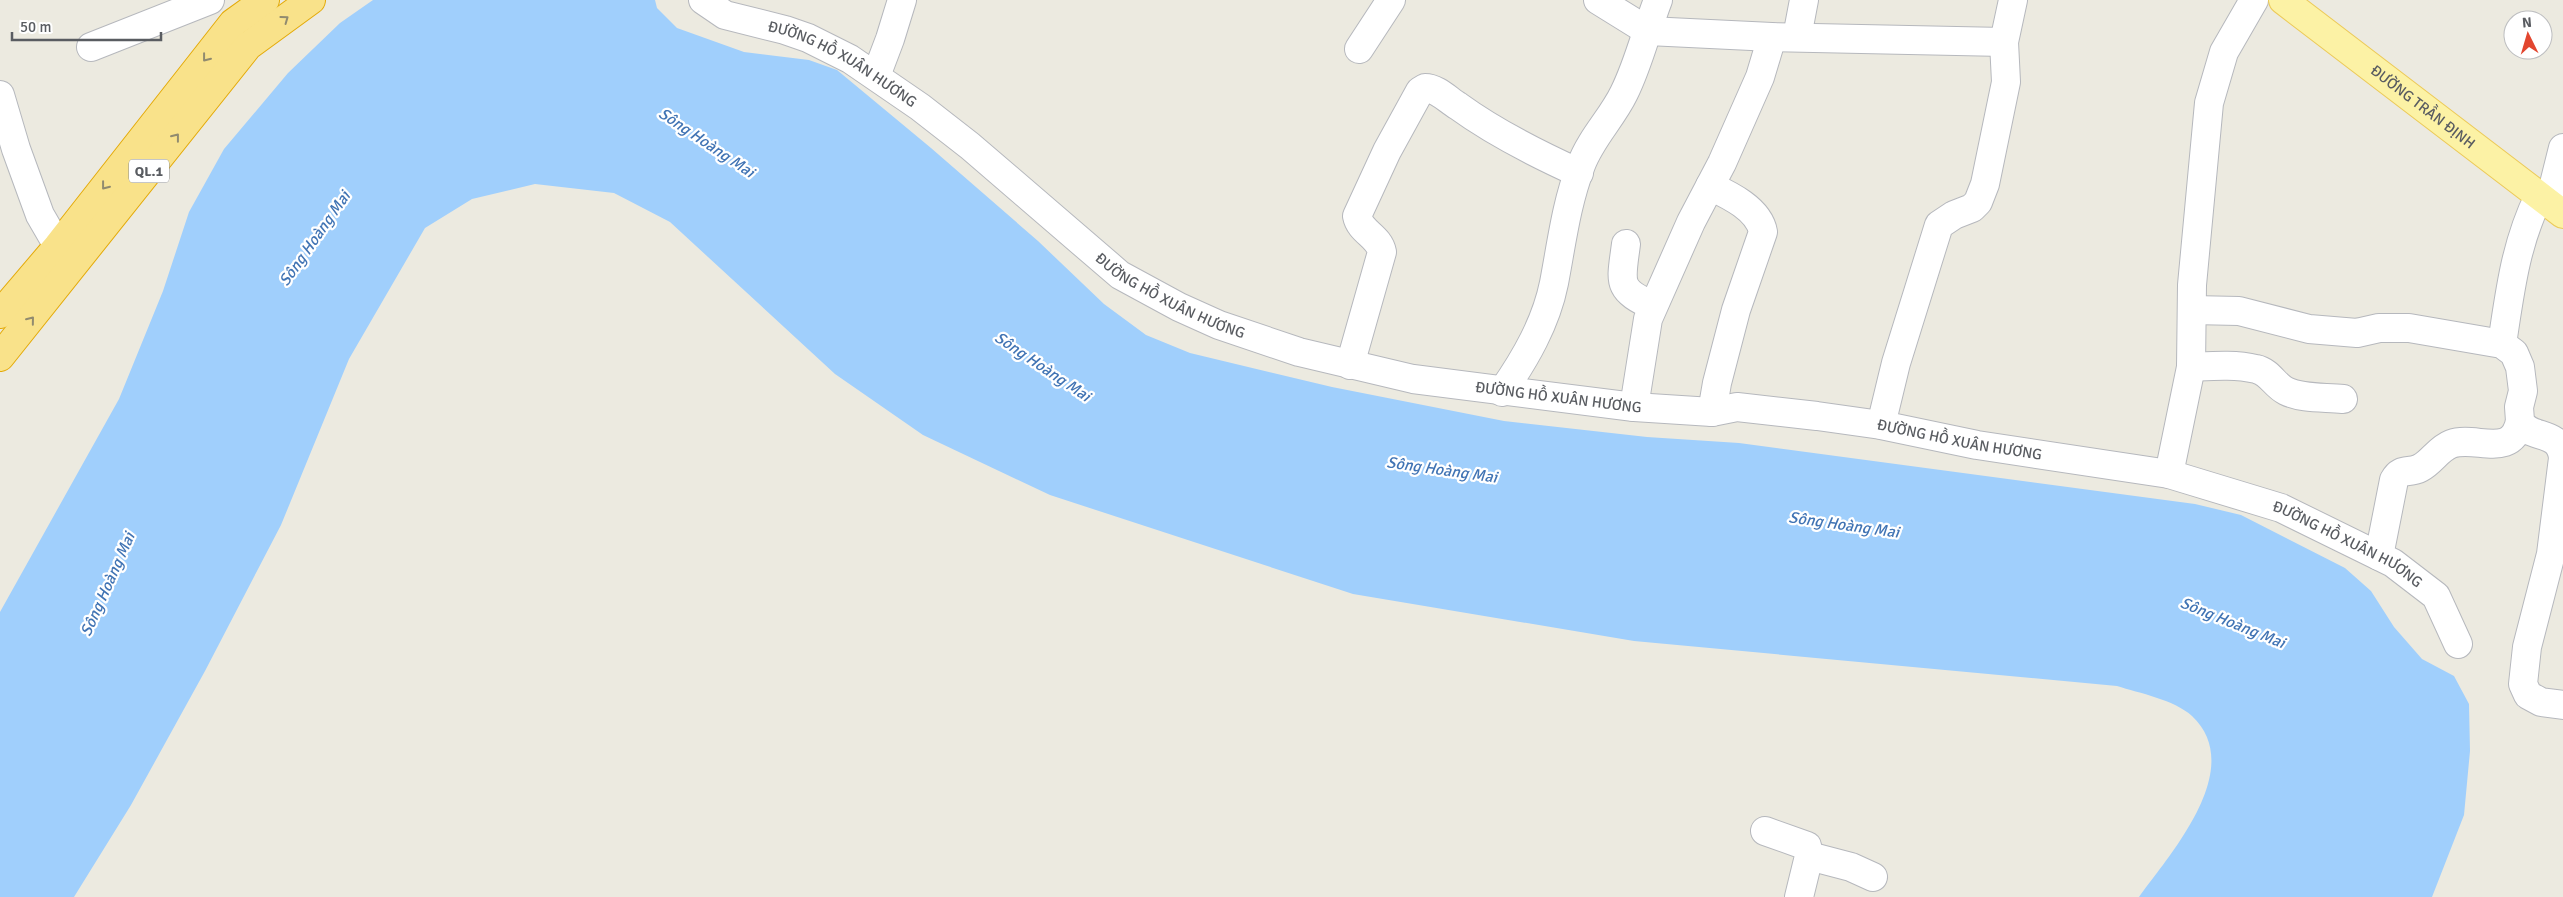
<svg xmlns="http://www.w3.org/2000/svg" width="2563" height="897" font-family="Signika,sans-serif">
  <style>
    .water { fill: #a0cffc }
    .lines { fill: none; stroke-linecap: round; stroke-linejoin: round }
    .minor-casing { stroke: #b6b8bd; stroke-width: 30 }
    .major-casing { stroke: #ecca59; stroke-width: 30 }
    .highway-casing { stroke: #e4aa08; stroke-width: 30 }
    .minor { stroke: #fff; stroke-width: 28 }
    .major { stroke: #fcf2a5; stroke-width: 28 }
    .highway { stroke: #f9e28a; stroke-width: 28 }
    .oneway { stroke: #918b6f }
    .labels { text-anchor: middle; stroke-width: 4.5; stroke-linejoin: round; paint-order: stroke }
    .shield { fill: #fff; stroke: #8b8d90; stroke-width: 1 }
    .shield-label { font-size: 14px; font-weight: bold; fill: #595c61 }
    .street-label { font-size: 15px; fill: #595c61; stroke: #fff }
    .water-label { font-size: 16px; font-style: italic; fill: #4174b4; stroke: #fff }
  </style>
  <rect width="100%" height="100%" fill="#eceae0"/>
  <path class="water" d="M373,0H655L657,8L677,28L744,52L809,60L837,70L931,148L1038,241L1104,304L1146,335L1190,353L1332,387L1504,421L1647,437L1739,443L2195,504L2241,515L2345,568L2371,591L2394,627L2422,659L2454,676L2469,704L2470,751L2464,815L2432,897H2139C2171,853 2247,768 2192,716C2175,700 2139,693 2117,686L1634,641L1353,594L1050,495L923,435L835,374L670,222L614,193L535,184L472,199L425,228L349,359L281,525L205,671L131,805L74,897H0V612L119,399L163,291L189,212L224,149L288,73L340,23Z"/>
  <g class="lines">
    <defs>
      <g id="minor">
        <path id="s1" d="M703,0L725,15L785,30L808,38L850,59L920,107L970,146L1120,275L1179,307L1219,325L1299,352L1413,379L1634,407L1712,412L1737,407L1817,416L1881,425L1977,445L2169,474L2281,508L2393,563L2436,596L2458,644"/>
        <path d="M1598,0L1648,31L1772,37L2004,42"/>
        <path d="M1797,37L1804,0"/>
        <path d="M91,47L210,0"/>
        <path d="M1359,49L1391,0"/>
        <path d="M876,76L890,39L902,0"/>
        <path d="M0,95L16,149L40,215L58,246"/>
        <path d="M1710,186C1729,195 1759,209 1763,232L1736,310L1717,383L1712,412"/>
        <path d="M2549,204L2563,148"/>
        <path d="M1626,244C1621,283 1616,289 1653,306"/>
        <path d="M2192,310L2239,311L2309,329L2357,333L2379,328H2409L2502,344L2514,353L2520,367L2523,391L2519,407L2520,421C2529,441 2560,428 2563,458L2551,554L2527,647L2523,684L2528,695L2541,702L2563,705"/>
        <path d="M2502,344C2510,292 2515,245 2539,196"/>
        <path d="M1350,365L1382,252C1379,236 1360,232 1357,216L1387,151L1420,91L1425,88C1437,88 1448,100 1458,106C1495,133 1537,154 1579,173"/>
        <path d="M2191,367C2212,366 2235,364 2256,369C2270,372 2274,385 2286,391C2302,399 2325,397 2343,399"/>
        <path d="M1502,392C1525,359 1546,323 1554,283C1562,241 1566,205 1581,165C1591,138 1612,118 1624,93C1639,63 1646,31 1658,0"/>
        <path d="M1634,407L1648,319L1691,222L1722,163L1760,77L1772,37"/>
        <path d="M1881,425L1896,363L1939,225L1954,215L1972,208L1978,202L1985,184L2006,82L2004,42L2013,0"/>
        <path d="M2169,474L2191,367L2192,285L2209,103L2224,52L2254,0"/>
        <path d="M2379,556L2394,480C2401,467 2409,474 2420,468C2432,462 2438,449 2451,444C2476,435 2512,460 2520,421"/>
        <path d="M1765,831L1807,846L1809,856L1799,897"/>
        <path d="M1809,856L1851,867L1873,877"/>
      </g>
      <g id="major">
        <path id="s2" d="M2283,0L2563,214"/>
      </g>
      <g id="highway">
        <path d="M0,314L58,246L233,23L265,0"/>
        <path d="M0,357L248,46L311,0"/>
      </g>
    </defs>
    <use href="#minor" class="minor-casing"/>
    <use href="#major" class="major-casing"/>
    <use href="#highway" class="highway-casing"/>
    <use href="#minor" class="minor"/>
    <use href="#major" class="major"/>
    <use href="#highway" class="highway"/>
  </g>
  <defs><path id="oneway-chevron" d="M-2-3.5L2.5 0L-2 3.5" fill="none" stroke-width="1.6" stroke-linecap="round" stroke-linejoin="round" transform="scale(1.25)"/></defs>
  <g class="oneway">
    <use href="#oneway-chevron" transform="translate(285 19) rotate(-36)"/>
    <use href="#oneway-chevron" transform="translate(206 58) rotate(128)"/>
    <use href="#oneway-chevron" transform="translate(176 137) rotate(-52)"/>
    <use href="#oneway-chevron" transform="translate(105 186) rotate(128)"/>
    <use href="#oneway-chevron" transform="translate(31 320) rotate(-51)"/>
  </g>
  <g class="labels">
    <rect class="shield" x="129" y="159.5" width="40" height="23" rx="4"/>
    <g class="shield-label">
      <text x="149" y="176">QL.1</text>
    </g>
    <g class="street-label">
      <text dy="5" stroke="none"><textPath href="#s1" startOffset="155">ĐƯỜNG HỒ XUÂN HƯƠNG</textPath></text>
      <text dy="5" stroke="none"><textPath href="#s2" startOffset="176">ĐƯỜNG TRẦN ĐỊNH</textPath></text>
      <text dy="5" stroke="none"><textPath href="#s1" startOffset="560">ĐƯỜNG HỒ XUÂN HƯƠNG</textPath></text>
      <text dy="5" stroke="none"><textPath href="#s1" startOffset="965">ĐƯỜNG HỒ XUÂN HƯƠNG</textPath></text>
      <text dy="5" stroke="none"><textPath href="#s1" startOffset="1370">ĐƯỜNG HỒ XUÂN HƯƠNG</textPath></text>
      <text dy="5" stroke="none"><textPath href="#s1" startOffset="1775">ĐƯỜNG HỒ XUÂN HƯƠNG</textPath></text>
    </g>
    <g class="water-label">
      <text transform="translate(707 142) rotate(34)" y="6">Sông Hoàng Mai</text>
      <text transform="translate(314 238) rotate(-55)" y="6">Sông Hoàng Mai</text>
      <text transform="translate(1043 366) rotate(34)" y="6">Sông Hoàng Mai</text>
      <text transform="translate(1442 469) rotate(8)" y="6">Sông Hoàng Mai</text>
      <text transform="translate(1844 524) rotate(8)" y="6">Sông Hoàng Mai</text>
      <text transform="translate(107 584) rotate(-66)" y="6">Sông Hoàng Mai</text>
      <text transform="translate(2233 622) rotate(22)" y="6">Sông Hoàng Mai</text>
    </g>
  </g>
  <g transform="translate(2528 35) rotate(355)"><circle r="24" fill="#ffffff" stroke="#bdbec0"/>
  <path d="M0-4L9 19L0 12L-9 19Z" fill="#e2462f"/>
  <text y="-8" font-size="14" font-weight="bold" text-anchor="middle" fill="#595c61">N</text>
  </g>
  <path d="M12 32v8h149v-8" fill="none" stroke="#595c61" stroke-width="2.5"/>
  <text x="20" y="32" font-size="15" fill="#595c61" stroke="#ffffff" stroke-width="4" paint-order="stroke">50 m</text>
</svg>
